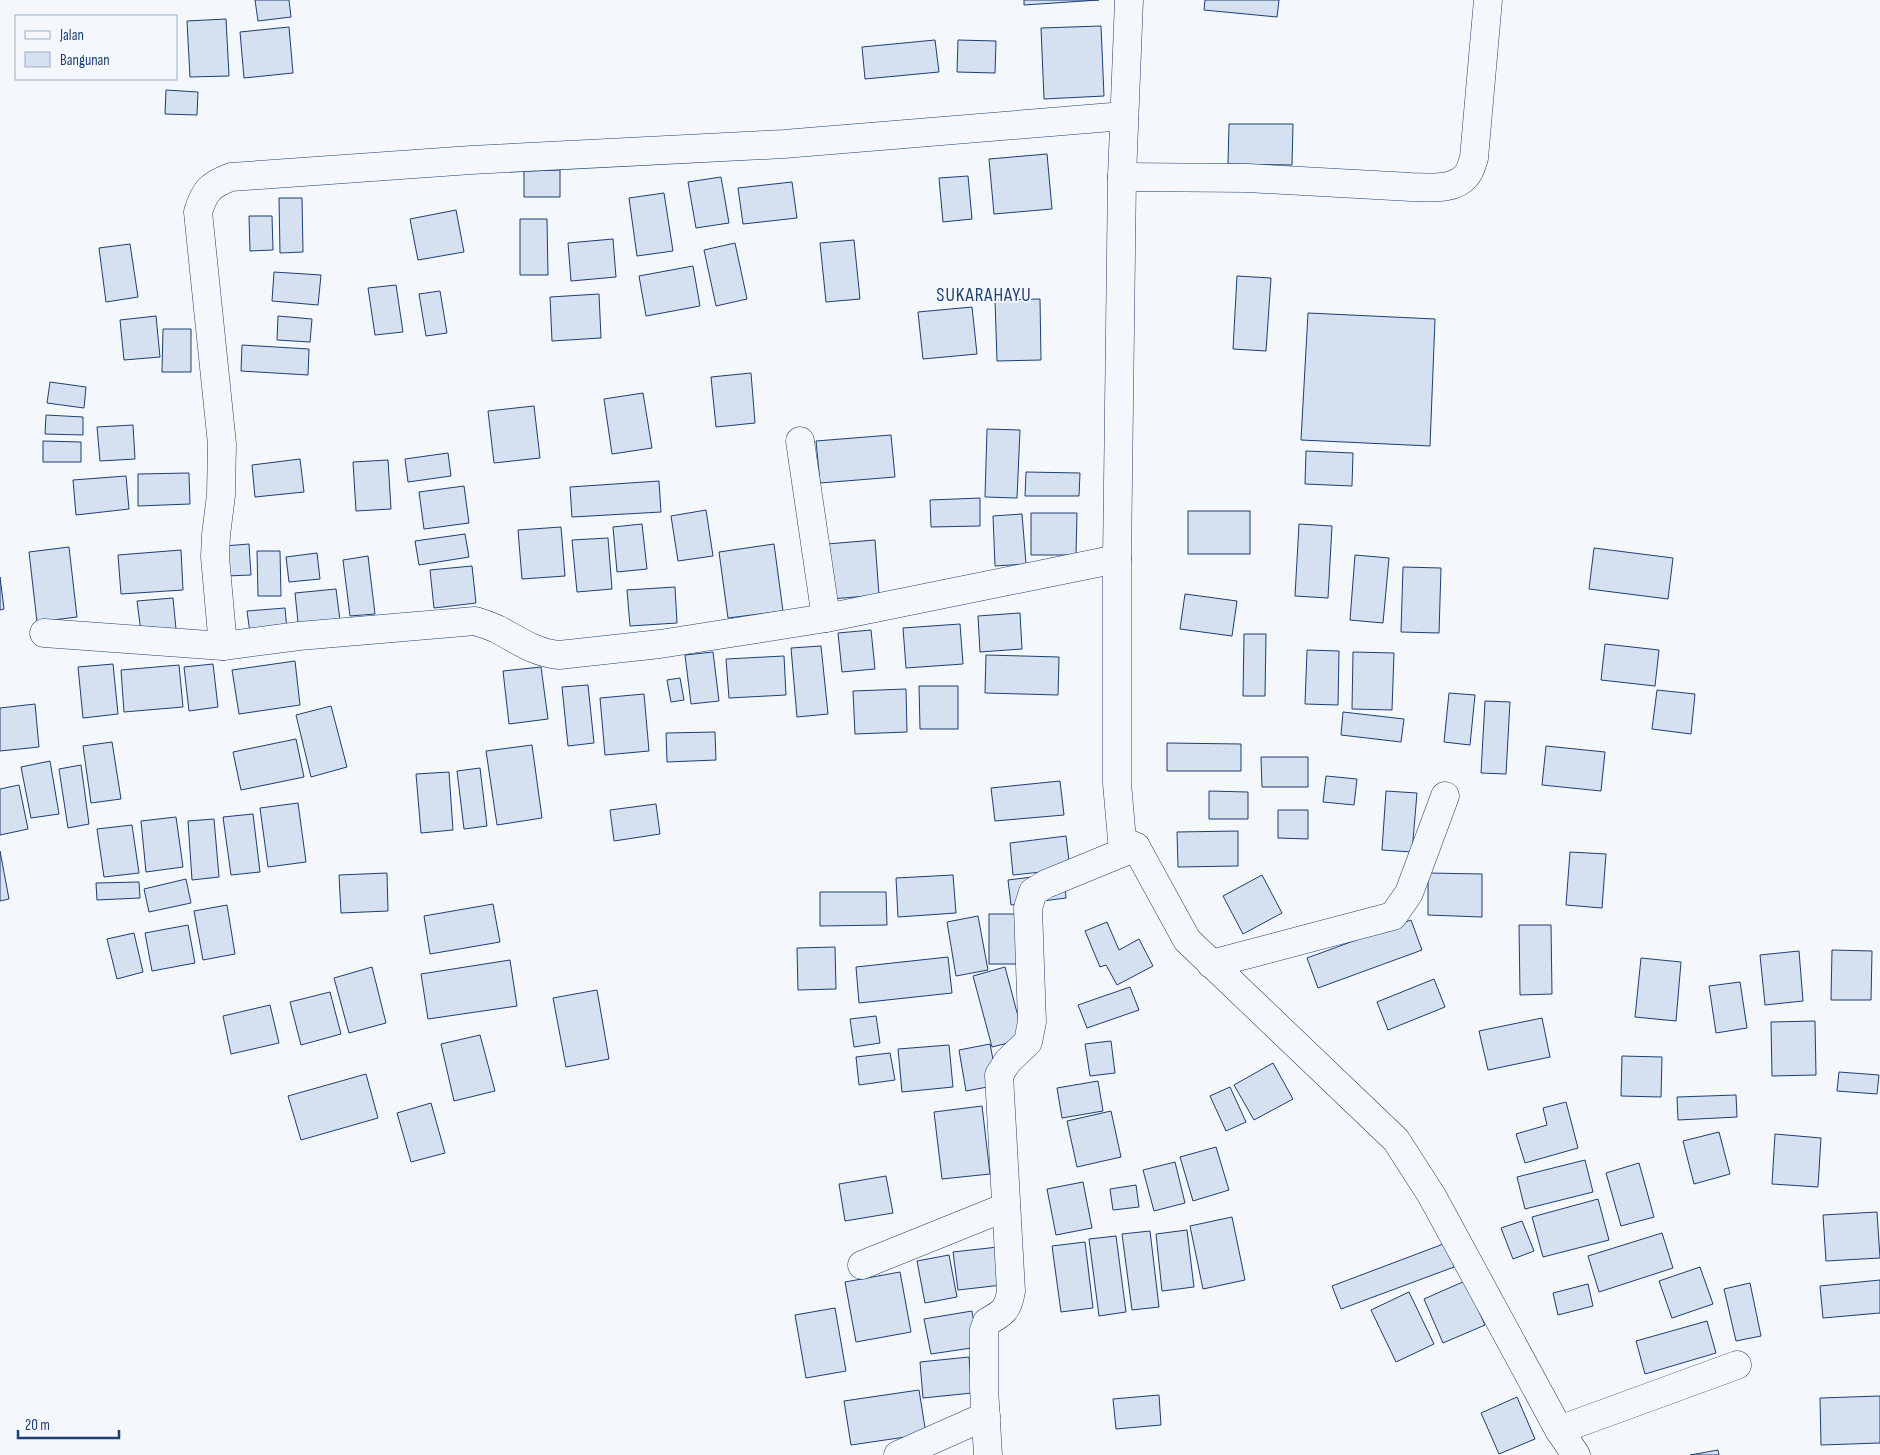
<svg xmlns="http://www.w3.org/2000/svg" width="1880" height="1455" font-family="'Sofia Sans Condensed',sans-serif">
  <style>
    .building { fill: #d5e0f0; stroke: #1d3f73 }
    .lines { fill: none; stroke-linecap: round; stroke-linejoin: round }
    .minor-casing { stroke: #1d3f73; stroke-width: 29 }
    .tertiary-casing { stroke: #1d3f73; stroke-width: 29 }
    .minor { stroke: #f4f7fb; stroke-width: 28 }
    .tertiary { stroke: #f4f7fb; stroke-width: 28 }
    .labels { text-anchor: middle; stroke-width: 4; stroke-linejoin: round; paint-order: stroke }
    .quarter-label { font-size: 19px; letter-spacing: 1px; fill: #1d3f73; stroke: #f4f7fb }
  </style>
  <rect width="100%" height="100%" fill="#f4f7fb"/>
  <g class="building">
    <path d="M255,0H289L291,17L258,21Z"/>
    <path d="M1024,0H1099L1024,5Z"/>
    <path d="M1205,0H1279L1277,17L1204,10Z"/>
    <path d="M226,19L229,76L190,77L187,21Z"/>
    <path d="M1101,26L1104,96L1044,99L1041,28Z"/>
    <path d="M289,27L293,73L244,78L240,32Z"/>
    <path d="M935,40L939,72L865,79L862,47Z"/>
    <path d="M958,40L996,41L995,73L957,72Z"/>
    <path d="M166,90L198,92L197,115L165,114Z"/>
    <path d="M1229,124H1293L1292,165L1228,164Z"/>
    <path d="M1047,154L1052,209L994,214L989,159Z"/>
    <path d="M560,170V197H524V171Z"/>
    <path d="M968,176L972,219L943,222L939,178Z"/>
    <path d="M721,177L729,223L696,228L688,182Z"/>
    <path d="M792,182L797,218L743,224L738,188Z"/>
    <path d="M664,193L673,251L637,256L629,198Z"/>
    <path d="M279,198H302L303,252L280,253Z"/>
    <path d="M456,210L464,252L418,260L410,219Z"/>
    <path d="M249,216H272L273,250L250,251Z"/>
    <path d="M520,219H547L548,275H520Z"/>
    <path d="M613,239L616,277L571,281L568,243Z"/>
    <path d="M854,240L860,299L826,302L820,243Z"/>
    <path d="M735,243L747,299L716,306L704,250Z"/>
    <path d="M130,244L138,297L106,302L99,248Z"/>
    <path d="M693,266L700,306L646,316L639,276Z"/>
    <path d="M274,272L321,275L318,305L272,301Z"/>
    <path d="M1237,276L1271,278L1266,351L1233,349Z"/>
    <path d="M396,285L403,332L375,335L368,288Z"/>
    <path d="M440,291L447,333L426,336L419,294Z"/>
    <path d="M599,294L601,338L552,341L550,297Z"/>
    <path d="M1040,299L1041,360L997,361L995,300Z"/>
    <path d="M972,307L977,354L923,359L918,312Z"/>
    <path d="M1308,313L1435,319L1430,446L1301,440Z"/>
    <path d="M156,316L160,357L124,360L120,320Z"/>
    <path d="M278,316L312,319L310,342L277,340Z"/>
    <path d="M163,329H191V372H162Z"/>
    <path d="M242,345L309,349L308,375L241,371Z"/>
    <path d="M751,373L755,423L716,427L711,377Z"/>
    <path d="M50,382L86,387L84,408L47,403Z"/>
    <path d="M643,393L652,448L612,454L604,399Z"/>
    <path d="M534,406L540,458L494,463L488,411Z"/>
    <path d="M46,415L83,417V435L45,434Z"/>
    <path d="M133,425L135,459L100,461L97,427Z"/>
    <path d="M987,429L1020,430L1017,498L985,497Z"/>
    <path d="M891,435L895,477L820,483L816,441Z"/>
    <path d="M43,441L81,442V462H43Z"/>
    <path d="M1306,451L1353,453L1352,486L1305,484Z"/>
    <path d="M448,453L451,476L408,482L405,459Z"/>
    <path d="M300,459L304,492L255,497L252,465Z"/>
    <path d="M388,460L391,509L356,511L353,462Z"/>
    <path d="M1026,472L1080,473L1079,496H1025Z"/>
    <path d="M189,473L190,504L138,506V474Z"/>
    <path d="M126,476L129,509L76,515L73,480Z"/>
    <path d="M659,481L661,512L572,517L570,487Z"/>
    <path d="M464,486L469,523L424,529L419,492Z"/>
    <path d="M980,498V526L931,527L930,500Z"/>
    <path d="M706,510L713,556L678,561L671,516Z"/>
    <rect x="1188" y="511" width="62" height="43"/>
    <path d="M1031,513H1077L1076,555H1031Z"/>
    <path d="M1022,514L1026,564L995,566L993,516Z"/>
    <path d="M642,524L647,569L617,572L613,527Z"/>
    <path d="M1299,524L1332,526L1328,598L1295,596Z"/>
    <path d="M561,527L565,576L522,579L518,530Z"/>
    <path d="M465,534L469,557L419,565L415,541Z"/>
    <path d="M608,538L612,589L577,592L572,540Z"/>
    <path d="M875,540L879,595L831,599L827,544Z"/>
    <path d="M249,544L251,575L226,576L224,546Z"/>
    <path d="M774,544L783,611L728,618L719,552Z"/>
    <path d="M69,547L77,617L37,622L29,552Z"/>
    <path d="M1594,548L1673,558L1668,599L1589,589Z"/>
    <path d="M181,550L183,590L121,594L118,555Z"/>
    <path d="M257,551H280L281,596H258Z"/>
    <path d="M317,553L320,579L289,582L286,557Z"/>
    <path d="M1355,555L1389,558L1383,623L1350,620Z"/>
    <path d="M368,556L375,614L350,616L343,560Z"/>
    <path d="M472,566L476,603L434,608L430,570Z"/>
    <path d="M1403,567L1441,568L1439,633L1401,632Z"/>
    <path d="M0,577L4,609L0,610Z"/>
    <path d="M675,587L677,623L630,626L627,590Z"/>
    <path d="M336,589L341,628L299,632L295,593Z"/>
    <path d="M1185,594L1237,601L1232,636L1180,629Z"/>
    <path d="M173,598L176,629L141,632L137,601Z"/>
    <path d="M285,608L287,630L250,633L247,611Z"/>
    <path d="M1020,613L1022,649L980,652L978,616Z"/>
    <path d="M960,624L963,664L906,668L903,628Z"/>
    <path d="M871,630L875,669L842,672L838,633Z"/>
    <path d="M1244,634H1266L1265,696H1243Z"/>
    <path d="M1605,644L1659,650L1655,686L1601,680Z"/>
    <path d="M821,646L828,714L797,717L791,648Z"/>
    <path d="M1307,650L1339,651L1338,705L1305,704Z"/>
    <path d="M713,652L719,701L691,704L685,655Z"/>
    <path d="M1353,652L1394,653L1392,710L1352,709Z"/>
    <path d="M986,655L1059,657L1058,695L985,693Z"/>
    <path d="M784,656L786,695L729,698L726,659Z"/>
    <path d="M295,661L300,705L239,714L232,670Z"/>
    <path d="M113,664L118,714L83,718L78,667Z"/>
    <path d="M213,664L218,707L189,711L184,667Z"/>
    <path d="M179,665L183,707L124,712L121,670Z"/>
    <path d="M541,667L548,719L509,724L503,671Z"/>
    <path d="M680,678L684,700L671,702L667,680Z"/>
    <path d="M588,685L594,743L568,746L562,687Z"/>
    <path d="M919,686H958V729H920Z"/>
    <path d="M906,689L907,732L855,734L853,691Z"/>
    <path d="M1657,690L1695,694L1691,734L1652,729Z"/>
    <path d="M1449,693L1475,695L1470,745L1444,742Z"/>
    <path d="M644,694L649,751L605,755L600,698Z"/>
    <path d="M1485,701L1510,702L1506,774L1481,773Z"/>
    <path d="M35,704L39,747L0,751V708Z"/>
    <path d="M331,706L347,767L311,777L296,715Z"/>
    <path d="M1343,712L1404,719L1401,742L1341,735Z"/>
    <path d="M715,732L716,760L667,762L666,733Z"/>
    <path d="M296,739L304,777L241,790L233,752Z"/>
    <path d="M112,742L121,799L91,803L83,746Z"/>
    <path d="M1167,743L1241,744V771H1167Z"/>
    <path d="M532,745L542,818L497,825L486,751Z"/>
    <path d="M1546,746L1605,752L1601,791L1542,785Z"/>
    <path d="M1261,757H1308V787H1262Z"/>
    <path d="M50,761L59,814L31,818L21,767Z"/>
    <path d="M81,765L89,824L68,828L59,769Z"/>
    <path d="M480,768L487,826L464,829L457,771Z"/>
    <path d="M449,772L453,830L421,833L416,774Z"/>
    <path d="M1326,776L1357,779L1354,805L1323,802Z"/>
    <path d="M1060,781L1064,815L995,821L991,788Z"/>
    <path d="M19,785L28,829L0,835V789Z"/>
    <path d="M1209,791L1248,792V819H1209Z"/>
    <path d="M1386,791L1417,793L1412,852L1382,850Z"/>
    <path d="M298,803L306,862L268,867L260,808Z"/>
    <path d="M656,804L660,834L614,841L610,810Z"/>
    <path d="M1278,810H1308V839L1278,838Z"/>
    <path d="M253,814L260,872L231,875L223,817Z"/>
    <path d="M176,817L183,867L146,872L141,821Z"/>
    <path d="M214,819L219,877L192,880L188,821Z"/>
    <path d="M132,825L139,873L104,877L97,829Z"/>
    <path d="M1238,831V866L1178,867L1177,832Z"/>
    <path d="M1066,836L1070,869L1013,875L1010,843Z"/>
    <path d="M0,851L9,899L0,901Z"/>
    <path d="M1570,852L1606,854L1602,908L1566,905Z"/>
    <path d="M387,873L388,911L341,913L339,875Z"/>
    <path d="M1064,873L1066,898L1011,905L1008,880Z"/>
    <path d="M1428,873L1482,874V917L1428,915Z"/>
    <path d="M953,875L956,913L898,917L896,878Z"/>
    <path d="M1262,875L1282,913L1243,934L1223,896Z"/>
    <path d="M186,879L191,903L149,912L144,889Z"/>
    <path d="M139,882L140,898L97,900L96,883Z"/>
    <path d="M820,892H886L887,925L820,926Z"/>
    <path d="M493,904L500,942L430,954L424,916Z"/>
    <path d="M227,905L235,954L203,960L194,911Z"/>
    <rect x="989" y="914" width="32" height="50"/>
    <path d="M978,916L988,970L956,976L947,922Z"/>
    <path d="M1411,920L1422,950L1318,988L1307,958Z"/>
    <path d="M1107,922L1119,950L1139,939L1153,966L1117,985L1106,965L1100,967L1085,931Z"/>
    <path d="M188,925L195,963L152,971L145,933Z"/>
    <path d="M1519,925H1551L1552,994L1520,995Z"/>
    <path d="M134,933L143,972L117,979L107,939Z"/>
    <path d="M835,947L836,989L798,990L797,948Z"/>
    <path d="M1832,950L1872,951L1871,1000H1831Z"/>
    <path d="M1799,951L1803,1001L1765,1005L1760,955Z"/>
    <path d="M948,957L952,993L859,1003L856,967Z"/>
    <path d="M1641,958L1681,962L1676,1021L1635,1017Z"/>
    <path d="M510,960L517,1006L428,1019L421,974Z"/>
    <path d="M372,967L386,1023L349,1033L334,978Z"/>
    <path d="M1005,967L1024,1039L992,1047L973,976Z"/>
    <path d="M1434,979L1445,1007L1388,1030L1377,1002Z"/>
    <path d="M1740,982L1747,1028L1716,1033L1709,986Z"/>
    <path d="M1130,987L1139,1010L1087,1028L1078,1005Z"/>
    <path d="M597,990L609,1059L566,1067L553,998Z"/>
    <path d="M330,992L341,1034L301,1045L290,1002Z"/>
    <path d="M270,1005L279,1043L231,1054L223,1016Z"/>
    <path d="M876,1016L880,1043L854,1047L850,1019Z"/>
    <path d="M1542,1018L1550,1057L1488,1070L1479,1031Z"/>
    <path d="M1815,1021L1816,1075L1772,1076L1771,1022Z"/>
    <path d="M480,1035L495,1091L454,1101L441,1044Z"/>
    <path d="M1111,1041L1115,1073L1090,1076L1085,1044Z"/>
    <path d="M990,1044L998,1085L966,1091L959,1050Z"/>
    <path d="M949,1045L953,1087L902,1092L898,1049Z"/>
    <path d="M890,1053L895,1080L859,1085L856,1057Z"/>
    <path d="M1622,1056L1662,1057L1661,1097L1621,1096Z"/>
    <path d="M1273,1063L1293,1099L1254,1120L1234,1085Z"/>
    <path d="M1839,1072L1879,1075L1877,1094L1837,1091Z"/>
    <path d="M366,1074L378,1118L301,1140L288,1096Z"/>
    <path d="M1098,1081L1103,1111L1062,1118L1057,1088Z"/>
    <path d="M1230,1087L1246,1122L1226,1131L1210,1096Z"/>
    <path d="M1736,1095L1737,1117L1678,1120L1677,1097Z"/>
    <path d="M1566,1102L1578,1148L1525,1163L1516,1134L1547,1125L1543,1108Z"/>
    <path d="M431,1103L445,1153L411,1162L397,1113Z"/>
    <path d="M982,1106L990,1174L942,1179L934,1112Z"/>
    <path d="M1111,1111L1121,1157L1077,1167L1067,1121Z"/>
    <path d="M1719,1132L1730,1174L1694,1184L1683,1141Z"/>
    <path d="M1775,1134L1821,1138L1818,1187L1772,1184Z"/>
    <path d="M1216,1147L1229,1190L1193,1201L1180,1157Z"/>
    <path d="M1585,1160L1593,1192L1525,1209L1517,1177Z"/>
    <path d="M1175,1162L1185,1203L1154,1211L1143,1170Z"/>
    <path d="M1639,1163L1654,1217L1621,1226L1606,1173Z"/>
    <path d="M886,1176L893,1213L845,1221L839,1184Z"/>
    <path d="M1083,1182L1092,1228L1056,1235L1047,1189Z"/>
    <path d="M1136,1185L1139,1207L1113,1210L1110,1189Z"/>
    <path d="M1598,1199L1609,1240L1543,1257L1532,1217Z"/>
    <path d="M1877,1212L1880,1258L1826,1261L1823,1215Z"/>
    <path d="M1232,1217L1245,1280L1203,1289L1190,1226Z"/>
    <path d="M1522,1221L1534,1251L1513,1259L1501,1228Z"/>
    <path d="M1187,1230L1194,1287L1162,1291L1156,1234Z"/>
    <path d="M1150,1231L1159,1307L1132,1310L1122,1234Z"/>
    <path d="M1662,1233L1673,1268L1599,1292L1588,1256Z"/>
    <path d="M1116,1236L1126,1312L1099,1316L1089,1239Z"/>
    <path d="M1085,1242L1093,1308L1061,1312L1052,1246Z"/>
    <path d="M1446,1243L1454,1267L1341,1309L1332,1286Z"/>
    <path d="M998,1247L1002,1285L958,1290L953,1252Z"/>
    <path d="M949,1255L957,1297L925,1303L917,1261Z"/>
    <path d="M1700,1267L1713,1304L1672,1318L1659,1281Z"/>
    <path d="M900,1272L911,1332L856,1342L845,1282Z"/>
    <path d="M1880,1280V1313L1823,1318L1820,1286Z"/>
    <path d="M1465,1281L1485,1325L1443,1343L1424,1299Z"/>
    <path d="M1750,1283L1761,1336L1736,1341L1724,1289Z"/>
    <path d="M1588,1284L1593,1306L1558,1315L1553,1293Z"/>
    <path d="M1409,1292L1434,1344L1396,1362L1371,1310Z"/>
    <path d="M835,1308L846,1371L806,1378L795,1315Z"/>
    <path d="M972,1311L978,1347L931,1354L924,1319Z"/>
    <path d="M1707,1321L1716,1353L1645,1374L1636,1341Z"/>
    <path d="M969,1357L972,1393L923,1398L920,1362Z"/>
    <path d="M919,1390L926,1434L851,1445L844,1401Z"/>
    <path d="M1159,1395L1161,1425L1116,1429L1113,1399Z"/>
    <path d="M1880,1396V1443L1821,1445L1820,1398Z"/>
    <path d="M1517,1397L1535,1439L1499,1454L1481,1413Z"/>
    <path d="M1718,1450L1719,1455H1690Z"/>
  </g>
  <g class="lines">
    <defs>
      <g id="minor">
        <path d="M1122,177L1247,178L1411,187C1429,187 1453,191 1466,176C1470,172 1472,164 1474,158L1488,0"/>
        <path d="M800,441L826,618"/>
        <path d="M1117,559L826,618L660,644L559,655C535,653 518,640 497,629C490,626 482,623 475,621L299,636L223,646L215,557L216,535L221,495L222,444L198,212C205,190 210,185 231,177L471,160L784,144L1124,116"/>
        <path d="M44,633L223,646"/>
        <path d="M1211,964L1393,916L1409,893L1445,796"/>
        <path d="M862,1265L1006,1207"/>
        <path d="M1559,1430L1737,1365"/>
        <path d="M898,1455L986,1416"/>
        <path d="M988,1455L984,1388V1330L987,1322C1003,1313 1008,1310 1011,1291L999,1075L1008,1061L1028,1042L1032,1022L1028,908L1033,892L1046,884L1136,847"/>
      </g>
      <path id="tertiary" d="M1129,0L1122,177L1117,559V783L1122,840L1136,847L1187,940L1396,1140L1432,1196L1559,1430L1576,1455"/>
    </defs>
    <use href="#minor" class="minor-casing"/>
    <use href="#tertiary" class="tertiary-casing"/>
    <use href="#minor" class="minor"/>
    <use href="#tertiary" class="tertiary"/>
  </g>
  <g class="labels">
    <g class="quarter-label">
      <text x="984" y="301">SUKARAHAYU</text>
    </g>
  </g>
  <rect x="15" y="15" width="162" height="65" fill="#f4f7fb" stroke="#9eadc5"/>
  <rect x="25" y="31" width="25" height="8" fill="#f4f7fb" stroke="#9eadc5"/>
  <text x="60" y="40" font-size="15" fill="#1d3f73">Jalan</text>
  <rect x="25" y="52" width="25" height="15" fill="#d5e0f0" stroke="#9eadc5"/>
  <text x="60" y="65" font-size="15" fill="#1d3f73">Bangunan</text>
  <path d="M18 1430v8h101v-8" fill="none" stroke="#1d3f73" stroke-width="2.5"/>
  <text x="25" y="1430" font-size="15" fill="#1d3f73" stroke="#f4f7fb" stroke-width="4" paint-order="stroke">20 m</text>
</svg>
